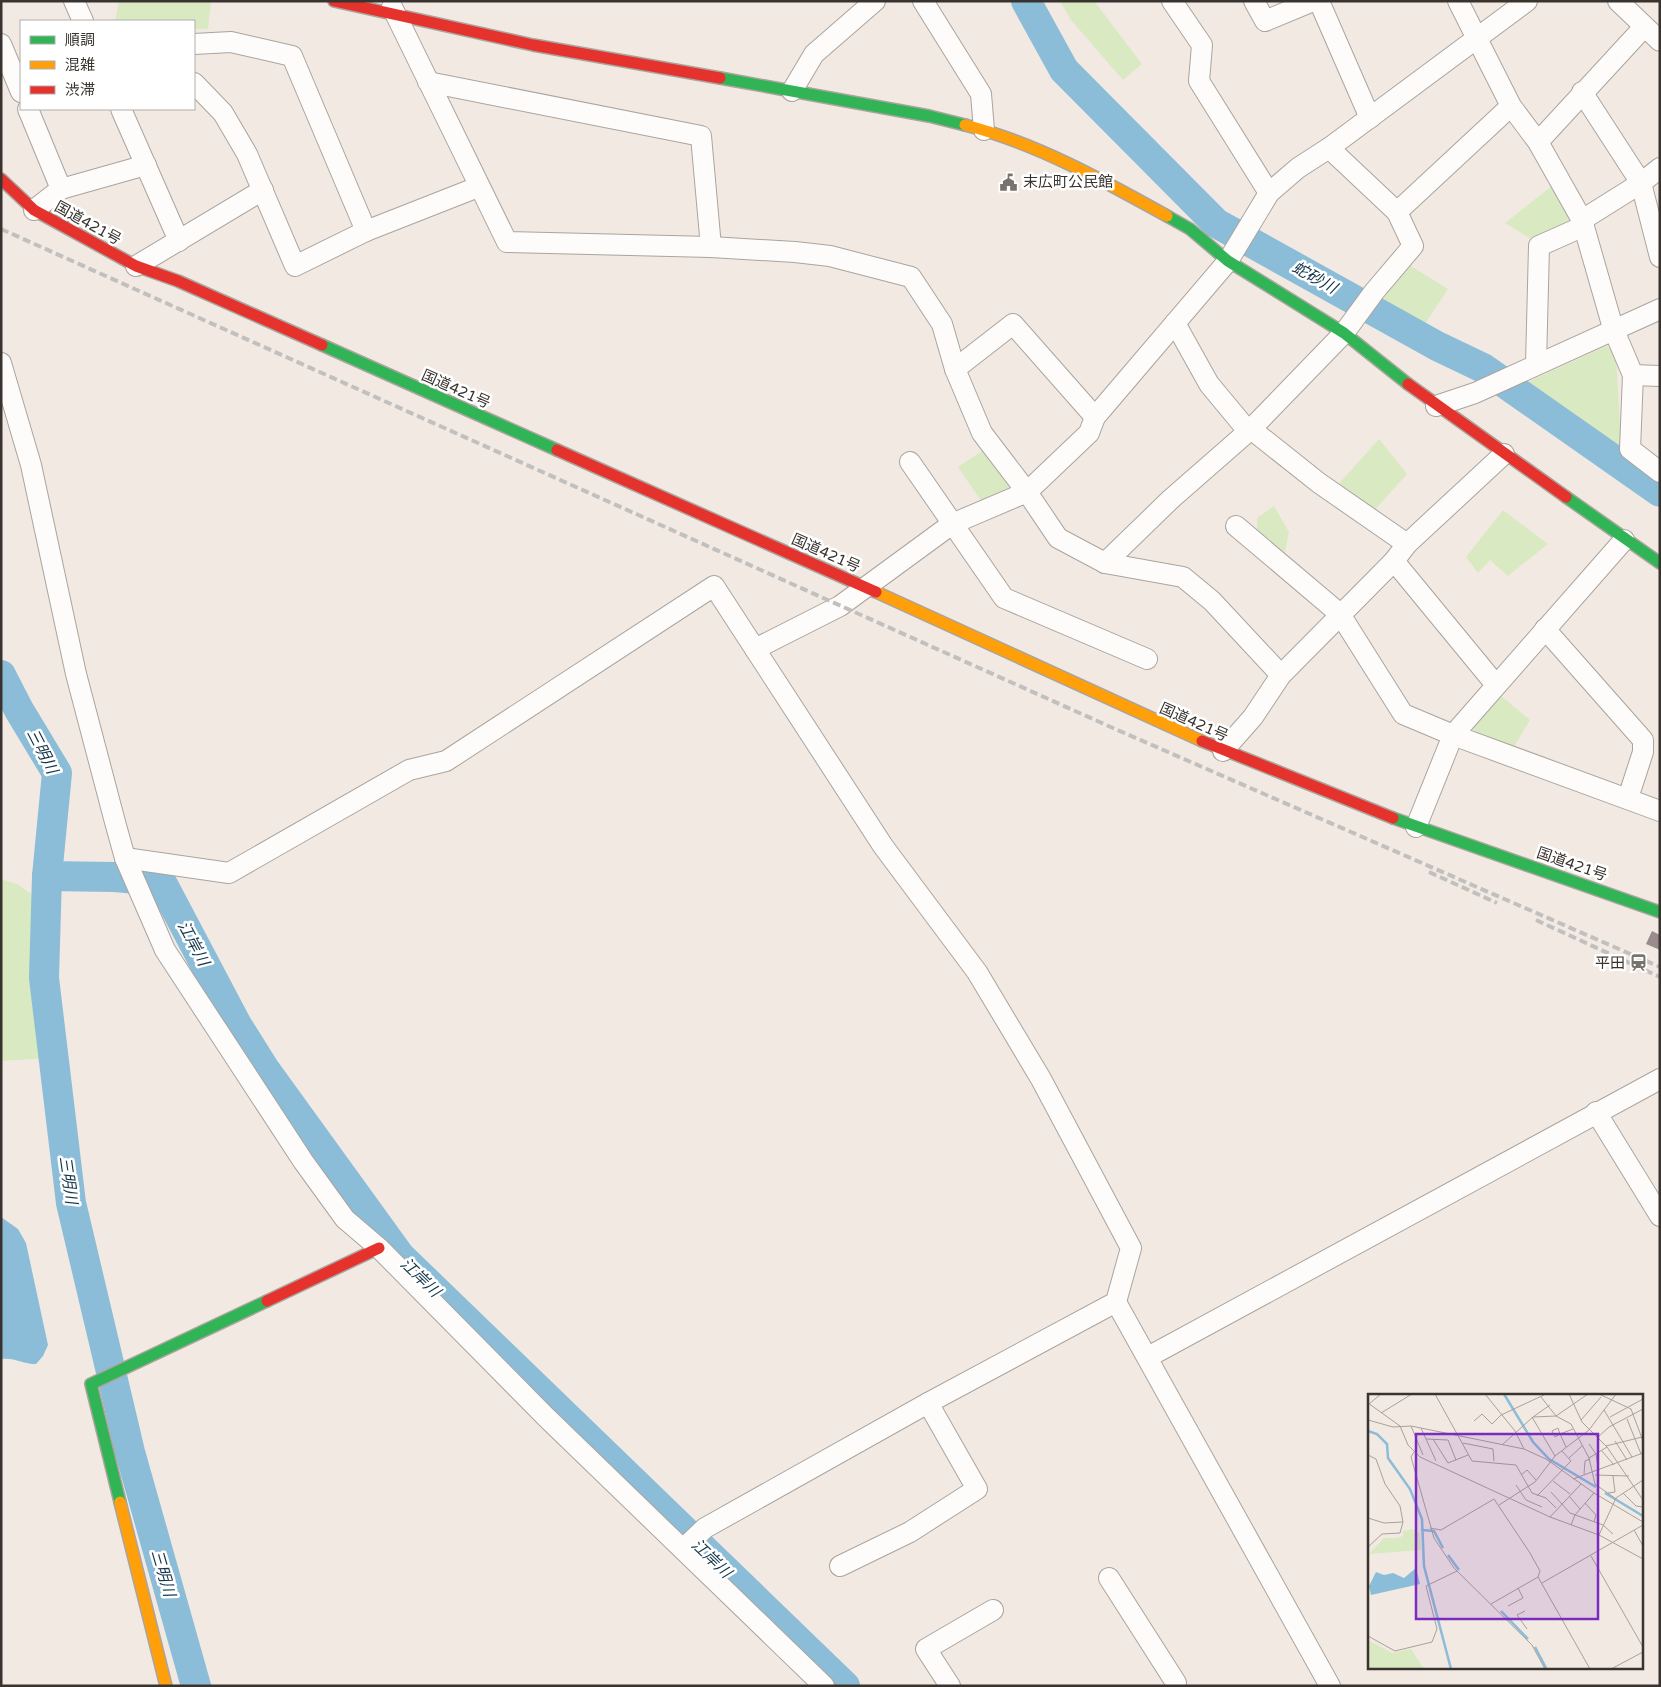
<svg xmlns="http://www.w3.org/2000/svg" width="1661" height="1687" font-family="'Varela Round','Noto Sans JP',sans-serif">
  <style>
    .green { fill: #d9e9c1 }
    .water { fill: #8bbdd8 }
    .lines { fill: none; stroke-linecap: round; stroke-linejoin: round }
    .river { stroke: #8bbdd8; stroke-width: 30 }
    .building { fill: #9c8b8d }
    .street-casing { stroke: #aaa49e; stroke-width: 22 }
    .fast-casing { stroke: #aaa49e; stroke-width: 14 }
    .slow-casing { stroke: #aaa49e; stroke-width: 14 }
    .jam-casing { stroke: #aaa49e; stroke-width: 14 }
    .street { stroke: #fdfcfb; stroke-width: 20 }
    .fast { stroke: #30b455; stroke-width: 11 }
    .slow { stroke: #ff9f0a; stroke-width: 11 }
    .jam { stroke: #e5322d; stroke-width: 11 }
    .rail { stroke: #c2c0be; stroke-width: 4; stroke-dasharray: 8 4; stroke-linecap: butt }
    .labels { text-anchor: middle; stroke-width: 5; stroke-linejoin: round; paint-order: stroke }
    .poi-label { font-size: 15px; fill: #38332e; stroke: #fff; text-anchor: start }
    .street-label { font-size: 15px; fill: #38332e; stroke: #fff }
    .water-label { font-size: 16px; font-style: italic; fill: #15374a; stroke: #fff }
    .inset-river { fill: none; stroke: #8bbdd8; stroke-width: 2.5 }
    .inset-road { fill: none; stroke: #a8a19a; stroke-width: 1 }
    .view { fill: #7b2cbf; fill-opacity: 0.15; stroke: #7b2cbf; stroke-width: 2.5 }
    .inset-edge { fill: none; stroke: #38332e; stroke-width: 2.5 }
  </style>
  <rect width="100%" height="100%" fill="#f2eae2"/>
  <g class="green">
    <path d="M119,1H211L208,29H194V21H115Z"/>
    <path d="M1060,1H1094L1142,64L1123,80L1071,20Z"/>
    <path d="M1553,185L1571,220V227L1536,242L1505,223Z"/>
    <path d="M1406,263L1448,289L1423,327L1382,301Z"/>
    <path d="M1607,346L1616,353L1621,446L1523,384Z"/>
    <path d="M1379,439L1407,474L1372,513L1336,487Z"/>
    <path d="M985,449L1012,483L1008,495L984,505L958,467Z"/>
    <path d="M1274,506L1289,532L1285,552L1257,530V518Z"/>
    <path d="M1503,510L1548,544L1508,576L1490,560L1478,573L1466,557Z"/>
    <path d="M1500,695L1530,720L1512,750L1476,737L1473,726Z"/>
    <path d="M1,879L17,884L40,900L38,980L48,1058L1,1061Z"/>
  </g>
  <path class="water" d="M1,1217L18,1229L26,1243L48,1345L43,1356L36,1364C23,1364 14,1357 1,1359Z"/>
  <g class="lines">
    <g class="river">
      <path d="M1026,1L1064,70L1216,223L1437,346L1483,368L1660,492"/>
      <path d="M1,675L19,710L57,773L47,876L44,978L71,1203L130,1452L196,1686"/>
      <path d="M47,876L114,877L161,881L237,1025L264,1068L400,1256L845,1686"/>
    </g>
  </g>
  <path class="building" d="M1652,931L1660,935V950L1646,944Z"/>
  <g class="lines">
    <defs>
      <g id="street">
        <path d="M74,1L83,21"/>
        <path d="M923,1L981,94L984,130"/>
        <path d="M1172,1L1202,45L1199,81L1269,193"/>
        <path d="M1254,1L1265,21L1313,1"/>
        <path d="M1319,1L1370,118"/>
        <path d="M1458,1L1511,106L1538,142L1582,220L1613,328L1633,375L1630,449L1660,472"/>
        <path d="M1618,1L1660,41"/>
        <path d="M392,7L507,242L711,247L795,252L830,256L911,277L942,324L955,369L982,433L1027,492L1058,538L1105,563L1183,577L1212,601L1281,675"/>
        <path d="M1,44L21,92"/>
        <path d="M194,44L231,42L292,56L366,231"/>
        <path d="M428,82L701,136L711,247"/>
        <path d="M194,83L223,113L247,154L295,266L366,231L478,187"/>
        <path d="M792,91L814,54L875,1"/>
        <path d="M1582,92L1641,183L1660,257"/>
        <path d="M28,109L61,189"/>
        <path d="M121,109L179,241"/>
        <path d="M1538,142L1644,27"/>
        <path d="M34,210L61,189L146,165"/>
        <path d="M1397,212L1511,106"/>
        <path d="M1582,220L1641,183L1660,168"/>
        <path d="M136,266L263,190"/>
        <path d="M1175,323L1209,384L1248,431"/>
        <path d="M1,363L31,465L76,674L115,822L125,858L165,950L303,1161L345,1219L379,1248L546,1417L824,1686"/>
        <path d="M1536,364L1539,246L1584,226"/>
        <path d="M955,369L1013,324L1095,417"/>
        <path d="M1633,375L1660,376"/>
        <path d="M1436,406L1475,393L1660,309"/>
        <path d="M1251,429L1319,483L1407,544"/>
        <path d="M910,462L1004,598L1147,659"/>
        <path d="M1236,526L1340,614L1403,714L1453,735L1660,811"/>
        <path d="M1394,561L1496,685"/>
        <path d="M1105,563L1171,499L1251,429L1344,333L1374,292L1413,246L1397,212L1329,148"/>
        <path d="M1545,629L1643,740V752L1628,798"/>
        <path d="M755,649L840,606L952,524L1027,492L1089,433L1095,417L1228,261L1269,193L1298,168L1329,148L1527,1"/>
        <path d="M1223,751L1253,717L1281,675L1394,561L1407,544L1504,454"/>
        <path d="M1416,827L1453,735L1624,540"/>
        <path d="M125,858L229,873L409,770L446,761L714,586L883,846L977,972L1041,1079L1131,1248L1116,1302L928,1403L705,1528L683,1549"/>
        <path d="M1596,1112L1660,1216"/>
        <path d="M1116,1302L1330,1686"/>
        <path d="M1148,1357L1660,1079"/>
        <path d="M840,1566L910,1532L977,1489L928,1403"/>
        <path d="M1109,1578L1176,1683"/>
        <path d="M950,1686L926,1649L993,1610"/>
      </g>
      <g id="fast">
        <path d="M720,78L929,116L965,125"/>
        <path d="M1167,216L1190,229L1228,261L1344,333L1408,384"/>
        <path d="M322,345L557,450"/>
        <path d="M1566,497L1660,563"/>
        <path d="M1393,818L1660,912"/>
        <path d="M120,1502L91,1384L267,1301"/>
      </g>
      <g id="slow">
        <path d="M965,125C1036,143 1104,181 1167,216"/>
        <path d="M876,592L1202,741"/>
        <path d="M120,1502L166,1686"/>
      </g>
      <g id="jam">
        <path d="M334,1L533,45L720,78"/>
        <path d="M1,179L34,210L136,266L178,281L322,345"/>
        <path d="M1408,384L1566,497"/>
        <path d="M557,450L876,592"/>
        <path d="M1202,741L1393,818"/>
        <path d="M267,1301L379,1248"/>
      </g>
    </defs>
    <use href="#street" class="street-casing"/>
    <use href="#fast" class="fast-casing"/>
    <use href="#slow" class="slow-casing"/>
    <use href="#jam" class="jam-casing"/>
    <use href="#street" class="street"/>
    <use href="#fast" class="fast"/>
    <use href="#slow" class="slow"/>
    <use href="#jam" class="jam"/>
    <g class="rail">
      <path d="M1,229L1113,728L1660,967"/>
      <path d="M1429,872L1497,903"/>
      <path d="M1536,920L1660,977"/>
    </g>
  </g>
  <defs>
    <symbol id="civic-bare" viewBox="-9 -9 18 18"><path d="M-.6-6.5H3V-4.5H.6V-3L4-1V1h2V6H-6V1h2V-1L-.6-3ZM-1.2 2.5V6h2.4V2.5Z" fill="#79736d" stroke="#fff" stroke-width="2.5" paint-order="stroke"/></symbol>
    <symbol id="station-bare" viewBox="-9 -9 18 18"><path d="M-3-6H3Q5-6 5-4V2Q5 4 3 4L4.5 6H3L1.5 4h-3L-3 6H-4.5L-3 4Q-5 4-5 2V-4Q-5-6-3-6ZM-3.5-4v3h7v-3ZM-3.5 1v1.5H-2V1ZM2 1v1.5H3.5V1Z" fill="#79736d" stroke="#fff" stroke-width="2.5" paint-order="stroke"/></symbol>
  </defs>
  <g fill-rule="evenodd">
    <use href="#civic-bare" x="996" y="170" width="25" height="25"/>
    <use href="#station-bare" x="1626" y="950" width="25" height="25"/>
  </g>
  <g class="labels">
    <g class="poi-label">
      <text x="1023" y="187">末広町公民館</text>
      <text x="1625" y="968" text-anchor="end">平田</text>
    </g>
    <g class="street-label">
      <text transform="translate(88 223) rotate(29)" y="5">国道421号</text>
      <text transform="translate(456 389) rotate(24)" y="5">国道421号</text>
      <text transform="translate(826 553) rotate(24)" y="5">国道421号</text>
      <text transform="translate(1194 722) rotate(24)" y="5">国道421号</text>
      <text transform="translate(1572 864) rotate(19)" y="5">国道421号</text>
    </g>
    <g class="water-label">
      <text transform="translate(1315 277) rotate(29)" y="6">蛇砂川</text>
      <text transform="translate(43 751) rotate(63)" y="6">三明川</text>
      <text transform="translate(194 943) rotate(62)" y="6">江岸川</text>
      <text transform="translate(69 1180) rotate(82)" y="6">三明川</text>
      <text transform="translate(421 1277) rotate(44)" y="6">江岸川</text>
      <text transform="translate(712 1558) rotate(44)" y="6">江岸川</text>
      <text transform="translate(164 1573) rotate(74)" y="6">三明川</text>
    </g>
  </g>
  <g transform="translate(1368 1394)">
    <rect width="275" height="275" fill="#f2eae2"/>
    <path d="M44,135L52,139L53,156L1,160L16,144H29L35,142V137ZM0,246L24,259L43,255L56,275H0Z" fill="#d9e9c1"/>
    <path d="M48,174L52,190L3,201L1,192L8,178L16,181L25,179L36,184Z" fill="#8bbdd8"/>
    <path class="inset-river" d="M136,0L165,48L181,65L228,93M0,37L9,40L19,50L20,64L42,95L54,125L56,172L83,275M237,99L275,122M53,136L66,137L75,154M80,161L91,176M133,217L160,245M167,253L178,274"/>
    <path class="inset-road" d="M67,0L104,67L148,71L164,99L178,104L188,114M117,0L147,37L156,55M201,0L214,28L239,53L275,106M231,0L263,15L275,47M173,3L188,22L220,0M0,9L32,32L40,51L52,63L182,123L231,141L275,165M1,10L13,0M236,16L264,63M13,19L44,0M164,23L187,62M165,23L182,11M242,23L275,5M259,25L273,60M0,26L25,33L43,32L156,55L178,65L226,99L275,128M213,26L233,3M106,27L114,20L124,30L133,21L178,0M43,32L55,61M53,34L68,67M229,44L241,33L275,15M58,45L80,46L88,66M65,45L80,69L100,61M247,47L259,66M95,49L125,55L126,67M135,50L165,23L188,22L203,30L221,64L227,90L248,105M221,50L228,60L230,74M238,52L274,43M198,53L192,40L190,34L184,37L187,43L192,40L205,35M233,56L246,71M46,58L43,63L66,144L86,174L164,251L177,275M0,61L8,65L17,90L32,112L35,128L32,139L14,140L0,153M201,64L214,52M221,64L239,53M216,80L217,67L222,65M153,81L159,76L168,86M227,81L261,82M205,85L275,59M185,87L202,100M148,91L158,106L174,113M183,98L202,119L235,131L245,140M240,99L247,98L245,82M255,99L268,112L275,113M169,102L203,67L194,57M201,102L212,115M217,109L228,121L226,128M131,111L167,88L187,62L221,36L248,0M182,123L213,90M0,124L16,129L35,128M203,131L207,121L226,99M62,134L73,136L126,105L162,159L172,177L170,183L222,275M266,136L275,152M231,141L248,104L275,86M223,162L275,253M174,189L275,131M123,210L170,183M140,212L155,204L150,194M157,217L149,221L159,235M0,242L27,257L64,248L69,235L58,192L89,177M243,275L275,258"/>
    <path class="view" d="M48,40H230V225H48Z"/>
    <rect width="275" height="275" class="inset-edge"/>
  </g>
  <rect width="1661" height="1687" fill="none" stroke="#38332e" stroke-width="5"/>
  <rect x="20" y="20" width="175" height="90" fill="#ffffff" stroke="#afadab"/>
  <rect x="30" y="36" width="25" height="8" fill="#30b455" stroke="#afadab"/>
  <text x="65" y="45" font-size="15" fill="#38332e">順調</text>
  <rect x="30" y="61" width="25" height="8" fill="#ff9f0a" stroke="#afadab"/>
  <text x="65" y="70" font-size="15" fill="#38332e">混雑</text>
  <rect x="30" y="86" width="25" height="8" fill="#e5322d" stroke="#afadab"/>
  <text x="65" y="95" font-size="15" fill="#38332e">渋滞</text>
</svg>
